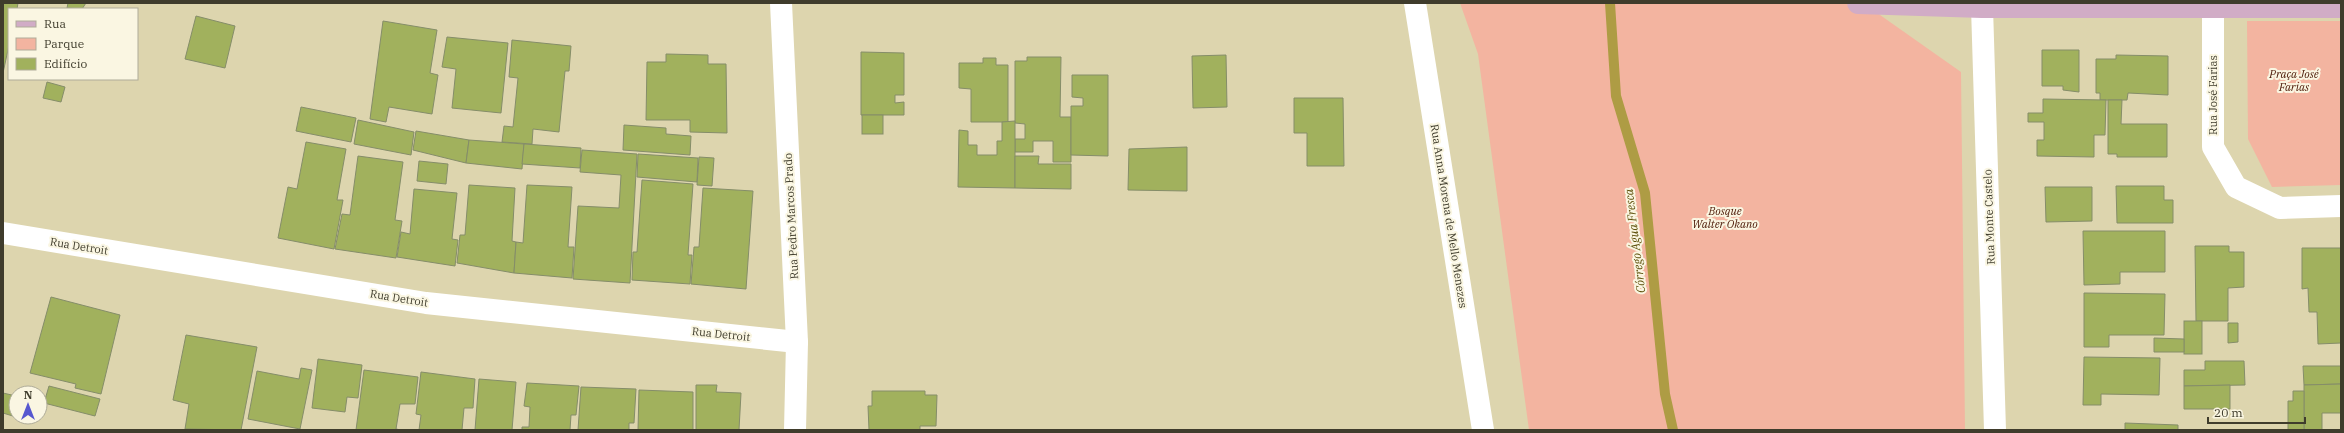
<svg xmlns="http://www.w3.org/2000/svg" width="2344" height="433" font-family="'IBM Plex Serif',serif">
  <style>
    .green { fill: #f3b4a0 }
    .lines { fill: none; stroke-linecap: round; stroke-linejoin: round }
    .stream { stroke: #ae9c44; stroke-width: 10 }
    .building { fill: #a1b15d; stroke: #858d69 }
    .minor { stroke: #fff; stroke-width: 22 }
    .major { stroke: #d1acc6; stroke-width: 22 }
    .labels { text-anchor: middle; stroke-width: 4; stroke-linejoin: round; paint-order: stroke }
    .park-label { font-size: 11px; font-style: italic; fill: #4b1705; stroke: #faf6e2 }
    .street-label { font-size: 11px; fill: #3f3c2c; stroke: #faf6e2 }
    .water-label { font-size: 12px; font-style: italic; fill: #5e510c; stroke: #faf6e2 }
  </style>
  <rect width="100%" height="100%" fill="#ddd5ae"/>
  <g class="green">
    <path d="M1460,3H1863L1961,72L1965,430H1529L1478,54Z"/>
    <path d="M2247,21H2341V185L2272,187L2248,139Z"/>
  </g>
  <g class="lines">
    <path class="stream" d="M1610,3L1616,96L1645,193L1665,394L1673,430"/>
  </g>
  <g class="building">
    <path d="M3,3H18L17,9H9V45L3,73Z"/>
    <path d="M68,3H86L82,9L67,8Z"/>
    <path d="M196,16L235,26L225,68L185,59Z"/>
    <path d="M383,21L437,30L430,73L438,75L432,114L389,107L386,122L370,119Z"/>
    <path d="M447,37L508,43L501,113L452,108L456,69L442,67Z"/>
    <path d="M512,40L571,46L569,71H565L559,132L533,129L532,144L502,142L504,126L513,127L518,78L509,77Z"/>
    <path d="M2042,50H2079V92L2063,90V86H2042Z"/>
    <path d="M861,52L904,53V95H895V103L904,102V115H861Z"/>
    <path d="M666,54L708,55V64H726L727,133L690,132V120H646L647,62H666Z"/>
    <path d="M1226,55L1227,107L1193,108L1192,56Z"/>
    <path d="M2116,55L2168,56V95L2128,93L2127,100H2100V93H2096V59H2116Z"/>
    <path d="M1027,57H1061L1060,117H1071V162H1053V141H1033V152H1015V139H1025V124L1015,123V61H1027Z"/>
    <path d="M983,58H996V65H1008V122H971V89L959,88V63H983Z"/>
    <path d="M1072,75H1108V156L1071,155V106H1083V98L1072,97Z"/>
    <path d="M47,82L65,87L61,102L43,98Z"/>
    <path d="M1294,98H1343L1344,166H1307V133H1294Z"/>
    <path d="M2043,99L2106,100L2105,135H2094V157L2037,156V140H2044V122H2028V113H2043Z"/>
    <path d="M2108,100H2122L2121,124H2167V157H2117V154H2108Z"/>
    <path d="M301,107L356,118L351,142L296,131Z"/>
    <rect x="862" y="115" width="21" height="19"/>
    <path d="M358,120L414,132L411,155L354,144Z"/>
    <path d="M1015,121V188L958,187L959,130L968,131V145H977V155H997V141H1002V122Z"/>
    <path d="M624,125L666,128V134L691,136L690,155L623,150Z"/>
    <path d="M416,131L469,140L466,163L413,150Z"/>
    <path d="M469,140L524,144L522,169L466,163Z"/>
    <path d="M306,142L346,149L337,200H343L334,249L278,238L288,187L297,189Z"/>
    <path d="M524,144L581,148L580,168L522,164Z"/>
    <path d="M1187,147V191L1128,190L1129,149Z"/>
    <path d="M582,150L637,154L630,283L573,279L578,206L619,208L621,175L580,172Z"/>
    <path d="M638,154L698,158L697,182L637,177Z"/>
    <path d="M358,156L403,162L395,220L402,221L396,258L335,249L342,214L350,215Z"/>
    <path d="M1015,156H1039L1038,164H1071V189L1015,188Z"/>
    <path d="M699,157L714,158L712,186L697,185Z"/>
    <path d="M419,161L448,164L446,184L417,181Z"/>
    <path d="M642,180L693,184L688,255H692L690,284L632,280L633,252H637Z"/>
    <path d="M469,185L515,188L512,241L516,242L514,273L457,263L460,235H465Z"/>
    <path d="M527,185L572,187L568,247H574L572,278L514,273L516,242L523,243Z"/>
    <path d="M2116,186H2164V200H2173V223H2117Z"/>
    <path d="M2045,187H2092V221L2046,222Z"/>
    <path d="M703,188L753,191L746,289L691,284L694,247H699Z"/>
    <path d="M414,189L457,193L452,239L458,240L455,266L397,257L401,232L410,234Z"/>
    <path d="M2083,231H2165V272H2120V284L2084,285Z"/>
    <path d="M2195,246H2229V252H2244V287L2228,288V321H2196Z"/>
    <path d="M2302,248H2341V343L2318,344L2317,312H2309L2308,288L2302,289Z"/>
    <path d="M2084,293L2165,294L2164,335H2109V347H2084Z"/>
    <path d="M51,297L120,315L101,394L75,388L76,384L30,373Z"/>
    <rect x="2184" y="321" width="18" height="33"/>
    <path d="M2228,323H2238V342L2228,343Z"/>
    <path d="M186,335L257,347L241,430L185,429L189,404L173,400Z"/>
    <path d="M2154,338L2184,339V352H2154Z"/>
    <path d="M2084,357L2160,358L2159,395L2101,394V405H2083Z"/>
    <path d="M318,359L362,365L358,398L347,397L345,412L312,408Z"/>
    <path d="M2205,361H2244L2245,385L2184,386V370H2205Z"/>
    <path d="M2303,366H2341V384L2304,385Z"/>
    <path d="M301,368L312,370L300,429L248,419L257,371L299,379Z"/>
    <path d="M364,370L418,377L415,404H400L396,429L401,430H356Z"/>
    <path d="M421,372L475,379L473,408H464L462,430H419L421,415L416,414Z"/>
    <path d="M479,379L516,382L512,430H475Z"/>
    <path d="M527,383L579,386L576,415H571L570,430H522V427H529L530,407L524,406Z"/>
    <path d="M2341,384V413H2322V430H2304V385Z"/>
    <path d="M696,385H717L716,392L741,393L739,430H696Z"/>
    <path d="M2230,385V409H2184V386Z"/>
    <path d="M49,386L100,399L95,416L44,403Z"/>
    <path d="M581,387L636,389L634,423H629V430H578Z"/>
    <path d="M639,390L693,392V430H638Z"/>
    <path d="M872,391H925V395H937L936,426H920V430H869L868,406H872Z"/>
    <path d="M2293,391H2304V430H2288V401H2293Z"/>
    <path d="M3,393L16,396V417L3,413Z"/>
    <path d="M2125,423L2178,425V430H2125Z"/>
  </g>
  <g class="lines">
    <g class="minor">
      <path d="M781,3L797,342L795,430"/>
      <path d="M1415,3L1483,430"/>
      <path d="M1982,7L1995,430"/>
      <path d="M2213,7V147L2236,187L2280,208L2341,206"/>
      <path d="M3,233L426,303L797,342"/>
    </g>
    <path class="major" d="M1858,3L1982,7H2341"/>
  </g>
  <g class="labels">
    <g class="park-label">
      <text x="2294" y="78">Praça José<tspan x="2294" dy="13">Farias</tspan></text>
      <text x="1725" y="215">Bosque<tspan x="1725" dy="13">Walter Okano</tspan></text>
    </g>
    <g class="street-label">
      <text transform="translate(2213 95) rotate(-90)" y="4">Rua José Farias</text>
      <text transform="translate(791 216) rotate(-93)" y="4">Rua Pedro Marcos Prado</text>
      <text transform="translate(1449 216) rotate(81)" y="4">Rua Anna Morena de Mello Menezes</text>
      <text transform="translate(1989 217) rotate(-92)" y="4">Rua Monte Castelo</text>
      <text transform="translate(79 246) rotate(9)" y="4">Rua Detroit</text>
      <text transform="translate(399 298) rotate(9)" y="4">Rua Detroit</text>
      <text transform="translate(721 334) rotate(6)" y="4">Rua Detroit</text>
    </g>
    <g class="water-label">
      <text transform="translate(1635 241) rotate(-97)" y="4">Córrego Água Fresca</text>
    </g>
  </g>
  <rect width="2344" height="433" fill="none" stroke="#3f3c2c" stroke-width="8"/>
  <rect x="8" y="8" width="130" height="72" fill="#faf6e2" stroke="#afac99"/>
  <rect x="16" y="21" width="20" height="6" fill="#d1acc6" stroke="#afac99"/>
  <text x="44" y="28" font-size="12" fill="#3f3c2c">Rua</text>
  <rect x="16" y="38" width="20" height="12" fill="#f3b4a0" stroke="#afac99"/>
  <text x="44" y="48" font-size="12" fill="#3f3c2c">Parque</text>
  <rect x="16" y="58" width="20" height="12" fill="#a1b15d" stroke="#afac99"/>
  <text x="44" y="68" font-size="12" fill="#3f3c2c">Edifício</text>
  <g transform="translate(28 405)"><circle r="19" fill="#faf6e2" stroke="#afac99"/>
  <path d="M0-3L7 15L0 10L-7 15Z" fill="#5758cf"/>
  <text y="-6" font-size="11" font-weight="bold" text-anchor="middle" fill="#3f3c2c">N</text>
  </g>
  <path d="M2208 417v6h97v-6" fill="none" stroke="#3f3c2c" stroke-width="2"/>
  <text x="2214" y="417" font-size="12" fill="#3f3c2c" stroke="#faf6e2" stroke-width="3" paint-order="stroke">20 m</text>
</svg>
